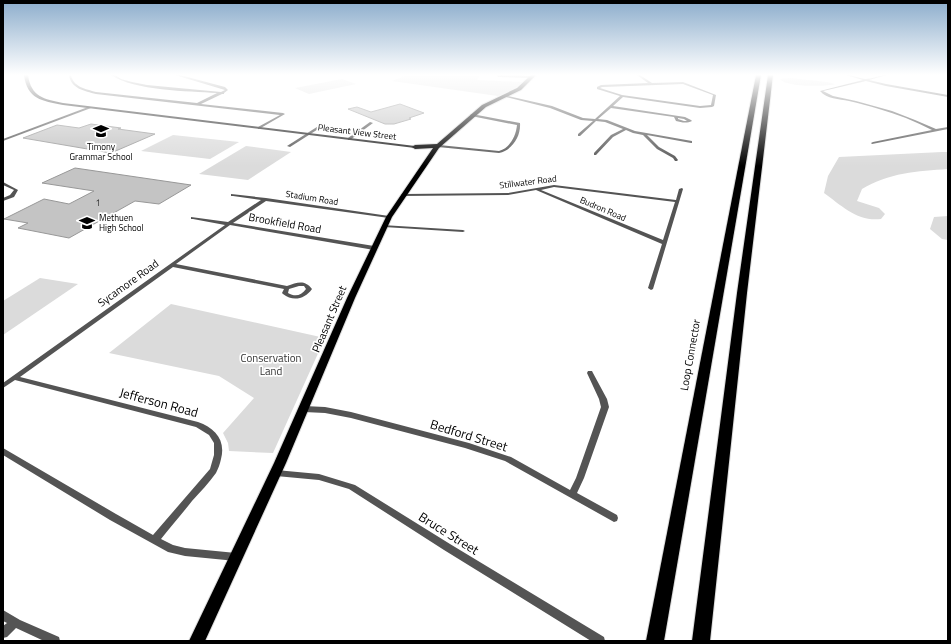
<svg xmlns="http://www.w3.org/2000/svg" width="951" height="644" font-family="'Titillium Web',sans-serif">
  <style>
    .green { fill: #dbdbdb }
    .building { fill: #c4c4c4; stroke: #989898 }
    .lines { fill: none; stroke-linecap: round; stroke-linejoin: round }
    .primary-casing { stroke: #dbdbdb; stroke-width: 2 }
    .highway-casing { stroke: #dbdbdb; stroke-width: 2 }
    .street { fill: #545454; fill-rule: evenodd }
    .secondary { fill: #212121; fill-rule: evenodd }
    .primary { fill: #000; fill-rule: evenodd }
    .highway { fill: #000; fill-rule: evenodd }
    .labels { text-anchor: middle; stroke-width: 3.5; stroke-linejoin: round; paint-order: stroke }
    .far-street-label { font-size: 9px; fill: #000; stroke: #fff }
    .far-poi-label { font-size: 9px; fill: #000; stroke: #fff }
    .number-label { font-size: 9px; fill: #313131 }
    .street-label { font-size: 11px; fill: #000; stroke: #fff }
    .park-label { font-size: 11px; fill: #323232; stroke: #fff }
    .near-street-label { font-size: 13px; fill: #000; stroke: #fff }
  </style>
  <rect width="100%" height="100%" fill="#fff"/>
  <g class="green">
    <path d="M407,75H480L477,80L523,82L517,88L498,96L392,81Z"/>
    <path d="M790,78L827,82L835,84C826,87 785,87 780,79Z"/>
    <path d="M342,79L356,84L309,94L295,88Z"/>
    <path d="M173,135L239,142L210,159L141,151Z"/>
    <path d="M246,146L291,152L248,180L199,174Z"/>
    <path d="M942,152H948V169C918,171 888,173 862,189L857,201L879,208L885,214L881,219C858,222 842,206 824,193L828,176L839,157Z"/>
    <path d="M948,216V240L942,239L930,229L934,217Z"/>
    <path d="M40,278L78,284L3,335V301Z"/>
    <path d="M171,304L325,338L273,453L229,451L228,443L223,433L254,398L219,376L109,353Z"/>
  </g>
  <g class="building">
    <path d="M400,104L424,113L409,118L411,119L394,124H385L348,109L357,107L371,112Z"/>
    <path d="M91,124L121,128L118,129L155,134L111,153L23,138L57,125L79,128Z"/>
    <path d="M75,168L191,185L159,204L135,201L69,238L18,228L28,223L4,219L44,199L69,204L94,191L42,183Z"/>
  </g>
  <g class="lines">
    <defs>
      <path id="primary" d="M531,75H536L521,90L486,107L439,148L392,217L355,298L286,463L205,641H189L274,463L347,298L386,217L433,148L415,149L412,147L415,145L437,144L482,105L517,88Z"/>
      <g id="highway">
        <path d="M756,75H761L664,641H646Z"/>
        <path d="M768,75H773L747,293L710,641H692L737,293Z"/>
      </g>
    </defs>
    <use href="#primary" class="primary-casing"/>
    <use href="#highway" class="highway-casing"/>
    <g class="street">
      <path d="M69,75H71C73,87 86,89 96,92L197,103L217,93C188,91 135,91 111,75H115L121,79L132,82L147,85L221,92L225,90L175,75H180L225,87L228,90L224,93V94H222L201,104L283,113L285,114L259,129H258V127L280,115L96,94C85,91 71,89 69,75Z"/>
      <path d="M497,75L533,76L534,77L533,78L498,77Z"/>
      <path d="M637,75H640L652,83L683,82L716,95L714,106L712,107L700,108L623,97L613,106L685,117L691,120L692,121C686,124 681,122 676,121L674,117L611,108L598,119L607,120L635,131L692,141V143H691L647,135L659,147L675,156L678,160L677,161H675L673,158L657,149L643,135L633,133L626,130L613,137L596,155H594V153L611,135L623,129L605,122L596,121L580,136H578V134L593,121L581,120L550,108L502,96L504,95L552,106L583,118L595,119L620,96L597,89V87L601,85L648,83ZM683,84L713,95L711,105L700,106L622,95L600,88L602,87ZM678,118L684,119L687,121H684L678,119Z"/>
      <path d="M846,75C853,75 858,78 865,79C872,79 880,75 887,75L869,80L886,84L948,95V97L886,86L866,81L823,91L833,96L856,101L892,111L915,120L936,129L948,127V129L872,144L871,143L873,142L932,130C915,121 897,114 879,109C869,106 859,103 849,101C839,99 827,99 820,91L863,80Z"/>
      <path d="M88,107L91,108L3,141V139Z"/>
      <path d="M472,114L520,123C521,137 512,150 499,153L438,147L437,146L439,145L499,151C510,148 516,136 517,125L471,116L470,115Z"/>
      <path d="M370,122L373,123L350,140H348V138Z"/>
      <path d="M320,125L323,126L290,147L287,146Z"/>
      <path d="M3,182L18,190L14,197L3,201V198L10,195L14,190L3,185Z"/>
      <path d="M554,185L676,200L679,189L682,188L683,189L653,289L651,290L648,288L662,244L536,190L508,195L403,196L401,195L403,194L508,193ZM554,187L675,202L663,240L541,190Z"/>
      <path d="M231,194L266,198L389,216L391,217L389,218L266,201L233,223L374,246L377,248L374,250L230,225L176,264L287,286C297,283 304,279 312,289C305,299 293,302 283,294L282,293L284,289L173,267L20,377L198,422C215,428 226,440 221,459C220,464 218,469 216,473C209,483 200,492 192,501C182,514 171,526 161,539L173,545L185,548L236,553L239,554L241,557L239,560L236,561L185,556L168,552L110,520L3,455V448L116,514L153,535L210,469L214,455V443L209,435L196,427L15,380L3,388V383L225,225L193,219H191V217L228,222L261,200L233,196H231ZM299,286H304L306,289C301,296 295,297 288,293L289,289Z"/>
      <path d="M382,225L463,230L465,231L463,232L384,227H382Z"/>
      <path d="M588,371H592L593,373L607,399L609,407L584,478L577,493L617,515L618,518L617,521L614,522L505,461L465,448L351,418L325,413L304,412L301,411L300,409L301,407L304,406L325,407L351,412L469,443L511,457L570,490L576,478L601,407L599,399L587,373Z"/>
      <path d="M276,470L319,474L355,485L450,544L604,637L605,641H591L444,550L349,489L319,480L276,476L273,475L272,473L273,471Z"/>
      <path d="M3,610L20,620L59,637L60,641H44L16,628L7,637L3,638V626L7,623L3,621Z"/>
    </g>
    <path class="secondary" d="M24,75H28C31,97 44,99 63,103L415,146L417,147L415,148L63,105C42,101 27,99 24,75Z"/>
    <use href="#primary" class="primary"/>
    <use href="#highway" class="highway"/>
  </g>
  <linearGradient id="sky" x2="0" y2="1"><stop stop-color="#8cadcc"/><stop offset="0.45" stop-color="#fff"/><stop offset="1" stop-color="#fff" stop-opacity="0"/></linearGradient>
  <rect width="951" height="166" fill="url(#sky)"/>
  <defs>
    <symbol id="school-bare" viewBox="-9 -9 18 18"><path d="M0-5L7-2L0 1L-7-2ZM-4 1L0 2.5L4 1V4Q0 6-4 4Z" fill="#000" stroke="#fff" stroke-width="2.5" paint-order="stroke"/></symbol>
  </defs>
  <g fill-rule="evenodd">
    <use href="#school-bare" x="90" y="120" width="22" height="22"/>
    <use href="#school-bare" x="76" y="212" width="22" height="22"/>
  </g>
  <g class="labels">
    <g class="far-street-label">
      <text transform="translate(357 132) rotate(7)" y="3">Pleasant View Street</text>
      <text transform="translate(528 182) rotate(-7)" y="3">Stillwater Road</text>
      <text transform="translate(312 198) rotate(9)" y="3">Stadium Road</text>
      <text transform="translate(603 209) rotate(23)" y="3">Budron Road</text>
    </g>
    <g class="far-poi-label">
      <text x="101" y="150">Timony<tspan x="101" dy="10">Grammar School</tspan></text>
      <text x="99" y="221" text-anchor="start">Methuen<tspan x="99" dy="10">High School</tspan></text>
    </g>
    <g class="number-label">
      <text x="98" y="206">1</text>
    </g>
    <g class="street-label">
      <text transform="translate(285 223) rotate(10)" y="4">Brookfield Road</text>
      <text transform="translate(128 283) rotate(-36)" y="4">Sycamore Road</text>
      <text transform="translate(329 319) rotate(-67)" y="4">Pleasant Street</text>
      <text transform="translate(690 355) rotate(-80)" y="4">Loop Connector</text>
    </g>
    <g class="park-label">
      <text x="271" y="362">Conservation<tspan x="271" dy="13">Land</tspan></text>
    </g>
    <g class="near-street-label">
      <text transform="translate(159 402) rotate(15)" y="5">Jefferson Road</text>
      <text transform="translate(469 435) rotate(17)" y="5">Bedford Street</text>
      <text transform="translate(449 533) rotate(32)" y="5">Bruce Street</text>
    </g>
  </g>
  <rect width="951" height="644" fill="none" stroke="#000000" stroke-width="8"/>
</svg>
